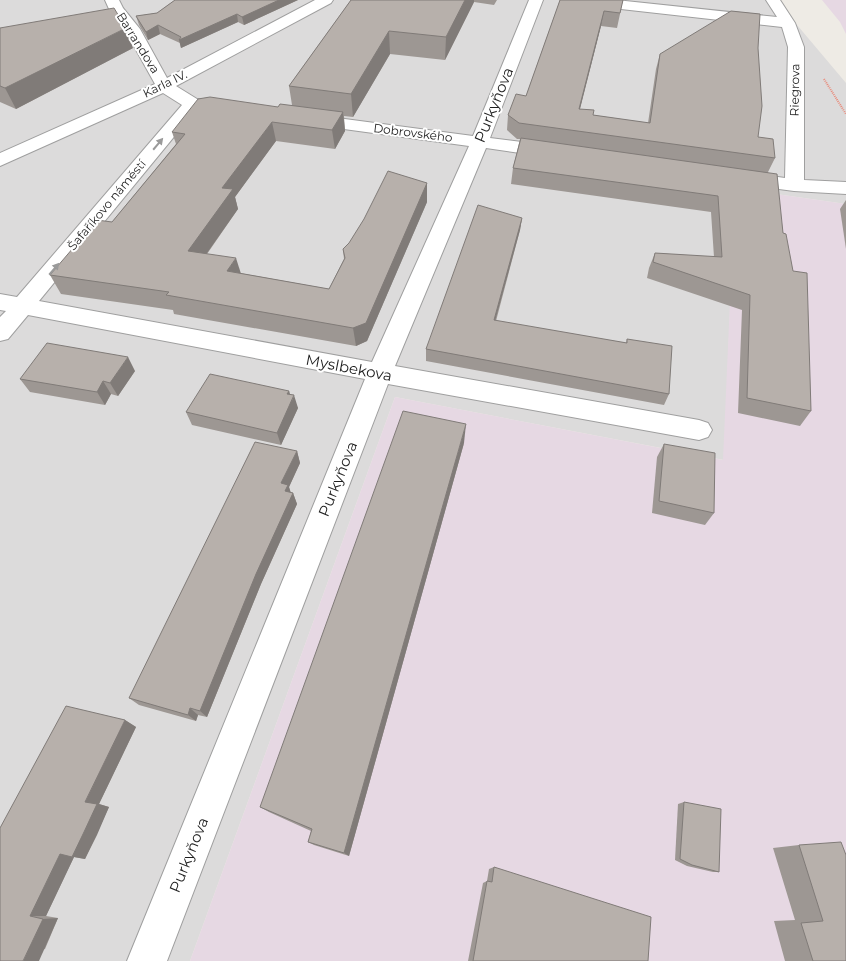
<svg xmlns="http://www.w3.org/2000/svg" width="846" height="961" font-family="Montserrat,sans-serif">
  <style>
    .residential { fill: #dcdbdb }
    .industrial { fill: #e6d8e3 }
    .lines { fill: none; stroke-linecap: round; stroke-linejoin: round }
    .minor-casing { stroke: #9f9f9f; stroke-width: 2 }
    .path { stroke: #e98a7a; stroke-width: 2; stroke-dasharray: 1 1; stroke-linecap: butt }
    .minor { fill: #fff; fill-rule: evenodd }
    .wall { fill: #9d9793 }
    .shaded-wall { fill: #807b78 }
    .building { fill: #b7b0ab; stroke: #807b78 }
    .oneway { fill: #9a9a9a }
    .labels { text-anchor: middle; stroke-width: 4; stroke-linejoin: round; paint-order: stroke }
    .far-street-label { font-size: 12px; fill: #1e1e1e; stroke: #fff }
    .street-label { font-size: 15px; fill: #1e1e1e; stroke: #fff }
  </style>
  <rect width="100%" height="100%" fill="#eeebe5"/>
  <path class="residential" d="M0,0H776L846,83V204L735,188L724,460L395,397L190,961H0Z"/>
  <g class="industrial">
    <path d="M822,0H846V34L840,22Z"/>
    <path d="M735,188L846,204V961H190L395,397L723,460Z"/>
  </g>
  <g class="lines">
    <defs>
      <g id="minor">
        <path d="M105,0H119L123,8L140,29L167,78L315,0H333L331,3L176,86L197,99L236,105L239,109L236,113L230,114L196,110L39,301L372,362L469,146L307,124L301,123L298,119L301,115L307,114L473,136L529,0H543L490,138L554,146L561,148L563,152L561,156L554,158L486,148L395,366L699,420L708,423L712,430L708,437L699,440L388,384L167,961H127L365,379L28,315L8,339L0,341V317L6,311L0,310V294L17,297L182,105L163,93L0,166V153L155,84L125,30L109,9Z"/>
        <path d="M569,0H616L777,17L766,0H780L795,23L804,47V180L846,182V194L794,191L741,184L734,182L731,178L734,174L741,172L785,178L788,47L782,27L576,4L571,3Z"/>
      </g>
    </defs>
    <use href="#minor" class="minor-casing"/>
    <path class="path" d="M824,79L846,114"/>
    <use href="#minor" class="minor"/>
  </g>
  <g class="wall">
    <path d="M175,0H298L244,25L238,22L181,48L180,43L160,34L148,40L139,25L136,16L157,13Z"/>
    <path d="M351,0H497L494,5L474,2L445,60L390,54L353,117L344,116L345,131L335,149L276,141L235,197L238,209L207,254L240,273L329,289L344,259L343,249L427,183V202L367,341L356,346L174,314L173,310L61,294L50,275L112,222L176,144L172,132L278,107L292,105L289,86Z"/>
    <path d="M560,0H623L617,28L601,26L580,109L593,115L648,123L656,69L660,54L758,48V137L775,158L768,172L783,233L811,411L800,426L738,413L742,310L647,278L649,268L655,253L714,257L711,212L511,184L513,168L520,139H517L507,130L508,115L526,96Z"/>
    <path d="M0,28L133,48L16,109L0,102Z"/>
    <path d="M846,200V249L840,209Z"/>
    <path d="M522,218L520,230L496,321L626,343L627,339L669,394L664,405L426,361V349Z"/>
    <path d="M135,371L118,396L111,394L105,405L30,392L20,379Z"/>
    <path d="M289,391L290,395L298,408L281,445L192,425L186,412Z"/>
    <path d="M464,443L349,856L314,845L308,842L311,831L269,812L260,807Z"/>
    <path d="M664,444L714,513L705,525L652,513L657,457Z"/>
    <path d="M297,451L300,463L289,487L290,492L293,493L297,504L261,584L207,717L198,715L196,721L139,705L129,698Z"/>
    <path d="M125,720L136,727L99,804L109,807L85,859L74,857L46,916L58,918L45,949L0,961Z"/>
    <path d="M684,802L719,872H713L687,866L675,860L678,804Z"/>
    <path d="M799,845L846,961H785L774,921L795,920L773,848Z"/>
    <path d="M494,867L648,961H468L483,883L487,881L489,869Z"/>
  </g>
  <g class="shaded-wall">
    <path d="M279,0H298L244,25L242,17Z"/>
    <path d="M465,0H474V2L445,60L446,37Z"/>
    <path d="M604,11L601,26L576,124L579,109Z"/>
    <path d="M237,14L238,22L181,48L179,40Z"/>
    <path d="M158,25L160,34L148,40L146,32Z"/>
    <path d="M126,28L133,48L16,109L5,88Z"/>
    <path d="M389,31L390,54L353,117L351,94Z"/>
    <path d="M343,112L345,131L335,149L332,130Z"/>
    <path d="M272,122L276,141L235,197L238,209L195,270L188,251L222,188Z"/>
    <path d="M427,183V202L367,341L356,346L353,328Z"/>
    <path d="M522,218L520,230L492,332L494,320Z"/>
    <path d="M236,258L242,277L227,271Z"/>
    <path d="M128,357L135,371L118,396L110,383Z"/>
    <path d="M103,381L111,394L105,405L97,392Z"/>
    <path d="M289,391L292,401L294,395L298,408L281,445L277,433L287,394Z"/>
    <path d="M466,424L464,443L349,856L344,853Z"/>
    <path d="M297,451L300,463L289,487L292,496L293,493L297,504L261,584L207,717L200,711L281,483Z"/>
    <path d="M190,708L198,715L196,721L188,715Z"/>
    <path d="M125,720L136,727L99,804L109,807L97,835L85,859L74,857L46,916H30Z"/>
    <path d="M58,918L39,961H23L43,919Z"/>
  </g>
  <g class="building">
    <path d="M175,0H279L242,17L237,14L179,40L181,37L158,25L146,32L136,16L157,13Z"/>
    <path d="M351,0H465L446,37L389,31L351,94L289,86Z"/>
    <path d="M560,0H623L620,13L604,11L579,109L594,110L593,115L650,123L660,54L731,11L760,14L758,48L762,106L758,137L773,139L775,158L519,123L508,115L516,94L526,96Z"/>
    <path d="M114,8L126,28L5,88L0,86V28Z"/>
    <path d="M210,97L278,107L280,104L343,112L332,130L272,122L222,188L233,189L188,251L236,258L227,271L329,289L345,258L343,249L349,243L364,219L388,171L427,183L366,323L353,328L166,295L169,292L50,275L97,220L112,222L185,134L172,132L198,99Z"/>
    <path d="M521,138L777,174L783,233L786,234L793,271L807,273L811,411L747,398L750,295L653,262L655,253L722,257L718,196L513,168Z"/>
    <path d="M478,205L522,218L494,320L627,343V339L672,346L669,394L426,349Z"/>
    <path d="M47,343L128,357L110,383L103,381L97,392L20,379Z"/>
    <path d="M210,374L289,391L287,394L294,395L277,433L186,412Z"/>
    <path d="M403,411L466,424L344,853L308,842L312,829L260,807Z"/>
    <path d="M255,442L297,451L281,483L288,485L285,491L293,493L256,574L200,711L190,708L188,715L129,698Z"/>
    <path d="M664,444L715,453L714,513L659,501Z"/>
    <path d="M66,706L125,720L85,802L97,804L84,832L72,857L60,854L30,916L43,919L23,961H0V828Z"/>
    <path d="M684,802L721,809L719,872L692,865L680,859Z"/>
    <path d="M841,842L846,855V961H813L801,923L823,921L799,845Z"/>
    <path d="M494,867L651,917L648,961H473L487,881L492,882Z"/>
  </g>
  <defs><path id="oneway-solid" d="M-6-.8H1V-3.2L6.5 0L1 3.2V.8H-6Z" transform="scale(1.25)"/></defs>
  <g class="oneway">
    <use href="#oneway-solid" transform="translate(158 144) rotate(-50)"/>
    <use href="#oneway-solid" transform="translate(54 269) rotate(-50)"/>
  </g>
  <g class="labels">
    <g class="far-street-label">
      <text transform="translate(138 43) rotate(58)" y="4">Barrandova</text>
      <text transform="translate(165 84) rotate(-26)" y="4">Karla IV.</text>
      <text transform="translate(795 90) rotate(-89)" y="4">Riegrova</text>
      <text transform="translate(413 133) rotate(7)" y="4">Dobrovského</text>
      <text transform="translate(107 205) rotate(-50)" y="4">Šafaříkovo náměstí</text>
    </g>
    <g class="street-label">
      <text transform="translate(494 105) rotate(-68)" y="5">Purkyňova</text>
      <text transform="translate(349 368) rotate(11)" y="5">Myslbekova</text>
      <text transform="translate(338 479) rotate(-68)" y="5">Purkyňova</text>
      <text transform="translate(189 855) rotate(-68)" y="5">Purkyňova</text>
    </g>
  </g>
</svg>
